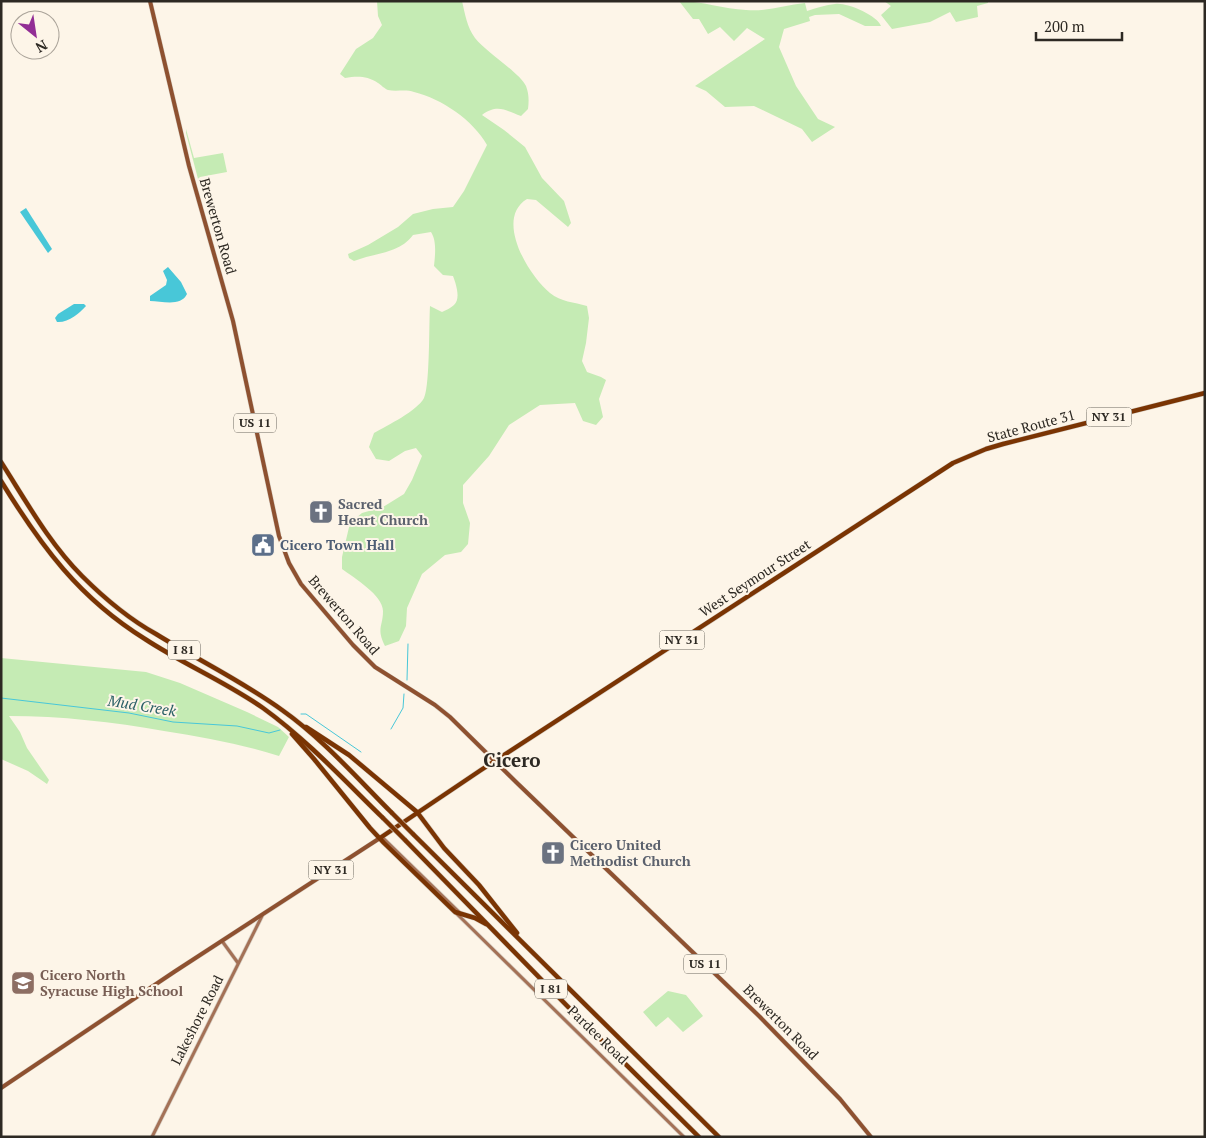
<svg xmlns="http://www.w3.org/2000/svg" width="1206" height="1138" font-family="'PT Serif',serif">
  <style>
    .green { fill: #c5ebb4 }
    .water { fill: #48c7d8 }
    .lines { fill: none; stroke-linecap: round; stroke-linejoin: round }
    .stream { stroke: #48c7d8; stroke-width: 1 }
    .secondary-casing { stroke: #d8d0c5; stroke-width: 4.5 }
    .primary-casing { stroke: #d8d0c5; stroke-width: 5 }
    .highway-casing { stroke: #d8d0c5; stroke-width: 5.5 }
    .secondary { stroke: #a47156; stroke-width: 3 }
    .primary { stroke: #8e5130; stroke-width: 4 }
    .highway { stroke: #7a3403; stroke-width: 4.5 }
    .highway-bridge-casing { stroke: #d8d0c5; stroke-width: 5.5; stroke-linecap: butt }
    .highway-bridge { stroke: #7a3403; stroke-width: 4.5 }
    .labels { text-anchor: middle; stroke-width: 4; stroke-linejoin: round; paint-order: stroke }
    .shield { fill: #fdf5e8; stroke: #6b665e; stroke-width: 1 }
    .shield-label { font-size: 12px; font-weight: bold; fill: #2d2923 }
    .street-label { font-size: 14px; fill: #2d2923; stroke: #fdf5e8 }
    .worship-label { font-size: 14px; font-weight: bold; fill: #5b616d; stroke: #fdf5e8; text-anchor: start }
    .service-label { font-size: 14px; font-weight: bold; fill: #4e5e75; stroke: #fdf5e8; text-anchor: start }
    .education-label { font-size: 14px; font-weight: bold; fill: #785e54; stroke: #fdf5e8; text-anchor: start }
    .water-label { font-size: 15px; font-style: italic; fill: #2a5f66; stroke: #fdf5e8 }
    .district-label { font-size: 19px; font-weight: bold; fill: #2d2923; stroke: #fdf5e8 }
  </style>
  <rect width="100%" height="100%" fill="#fdf5e8"/>
  <g class="green">
    <path d="M377,1H462C465,14 467,27 475,38C486,52 520,73 526,86C529,94 529,101 528,109L521,116C505,110 497,104 482,115L504,130L525,147L542,178L564,201L571,223L568,227L536,200L527,199C494,219 529,276 550,293C561,302 574,302 587,306L589,318L586,343L582,361L587,372L601,377L606,380L599,399L603,417L596,425L583,421L575,403L540,405L509,425L489,456L463,485V503L470,523L468,544L461,552L445,555L422,574L407,608L406,626L399,641L385,646C376,628 383,627 383,611C383,595 354,578 342,569V557L350,523L362,513L383,507L404,494L412,480L422,456L416,448L405,451L389,461L376,459L369,447L374,433C388,425 417,411 424,398C430,388 429,321 430,306L442,312C446,310 451,308 454,305C461,299 456,284 453,276L443,275L434,266C435,256 437,241 431,232L413,235C399,254 374,253 354,261L349,258L348,254L368,245L398,227L413,214L433,209L453,207L464,191L487,145C473,120 442,99 414,92C406,89 396,92 388,90C385,89 381,85 378,83C367,76 358,76 345,78L340,74L356,49L373,38L382,25L378,16Z"/>
    <path d="M679,1C702,1 724,9 746,10C766,12 785,5 805,3L807,11C816,8 826,5 835,4C846,2 877,15 881,26H865L839,14L815,15L809,17L810,21L784,29L779,47L796,86L818,119L835,127L812,142L802,129L754,106L725,107L706,91L695,86L765,39L747,28L734,41L720,27L708,34L699,19H693Z"/>
    <path d="M884,1H988V3L977,6L978,17L956,22L950,12L930,22L892,29L881,15L891,6Z"/>
    <path d="M186,129L194,158L223,153L227,172L200,177L198,179L186,133Z"/>
    <path d="M1,658L146,672L180,683L247,712L278,727L289,737L279,756C241,744 203,737 164,731C113,722 61,716 9,716L20,732L27,748L49,780L47,784L28,771L1,759Z"/>
    <path d="M668,991L686,995L703,1016L683,1032L668,1017L656,1027L643,1012Z"/>
  </g>
  <g class="water">
    <path d="M26,208L52,249L48,253L20,212Z"/>
    <path d="M168,267L181,282L187,294C181,307 162,301 150,301V296L166,285L167,280L163,271Z"/>
    <path d="M74,304H84L86,306C80,313 68,323 57,322L55,318L58,314Z"/>
  </g>
  <g class="lines">
    <g class="stream">
      <path d="M407,680L408,644"/>
      <path d="M1,698L129,713L173,722L237,726L269,733L280,730"/>
      <path d="M301,714H306L361,752"/>
      <path d="M391,729L403,708L404,694"/>
    </g>
    <defs>
      <g id="secondary">
        <path d="M382,837L459,912"/>
        <path d="M457,914L684,1137"/>
        <path d="M222,941L238,963"/>
        <path d="M152,1137L262,916"/>
      </g>
      <g id="primary">
        <path d="M150,1L189,166L233,321L279,536L289,563L301,584L353,645L375,667L435,705L450,717L516,782L760,1017L840,1099L871,1137"/>
        <path d="M1,1088L174,972L380,838"/>
      </g>
      <g id="highway">
        <path d="M1,462C26,501 49,543 82,576C104,598 129,619 156,634C198,660 242,681 282,710C323,739 357,778 392,813"/>
        <path d="M1,481C41,546 79,598 145,639C183,664 226,682 263,708C307,740 344,780 383,818"/>
        <path d="M306,727L349,755L417,812L444,848L479,885L517,933"/>
        <path d="M292,734L314,759L370,828L384,843L455,912L475,918L486,924"/>
        <path d="M413,834L719,1137"/>
        <path d="M380,838L481,770L953,463L986,449L1003,444L1205,393"/>
        <path d="M405,840L575,1014L699,1137"/>
      </g>
    </defs>
    <use href="#secondary" class="secondary-casing"/>
    <use href="#primary" class="primary-casing"/>
    <use href="#highway" class="highway-casing"/>
    <use href="#secondary" class="secondary"/>
    <use href="#primary" class="primary"/>
    <use href="#highway" class="highway"/>
    <defs>
      <g id="highway-bridge">
        <path d="M392,813L413,834"/>
        <path d="M383,818L405,840"/>
      </g>
    </defs>
    <use href="#highway-bridge" class="highway-bridge-casing"/>
    <use href="#highway-bridge" class="highway-bridge"/>
  </g>
  <defs>
    <symbol id="church-square" viewBox="-11 -11 22 22"><rect x="-9" y="-9" width="18" height="18" rx="4" fill="#6b7280" stroke="#fdf5e8"/><path d="M-1.2-6h2.4v3.5h3.3v2.4h-3.3V6h-2.4V-.1h-3.3v-2.4h3.3Z" fill="#fff"/></symbol>
    <symbol id="civic-square" viewBox="-11 -11 22 22"><rect x="-9" y="-9" width="18" height="18" rx="4" fill="#5c6f8a" stroke="#fdf5e8"/><path d="M-.6-6.5H3V-4.5H.6V-3L4-1V1h2V6H-6V1h2V-1L-.6-3ZM-1.2 2.5V6h2.4V2.5Z" fill="#fff"/></symbol>
    <symbol id="school-square" viewBox="-11 -11 22 22"><rect x="-9" y="-9" width="18" height="18" rx="4" fill="#8d6e63" stroke="#fdf5e8"/><path d="M0-5L7-2L0 1L-7-2ZM-4 1L0 2.5L4 1V4Q0 6-4 4Z" fill="#fff"/></symbol>
  </defs>
  <g fill-rule="evenodd">
    <use href="#church-square" x="307" y="498" width="28" height="28"/>
    <use href="#civic-square" x="249" y="531" width="28" height="28"/>
    <use href="#church-square" x="539" y="839" width="28" height="28"/>
    <use href="#school-square" x="9" y="969" width="28" height="28"/>
  </g>
  <g class="labels">
    <g class="shield">
      <rect x="1086.5" y="407.5" width="45" height="19" rx="4"/>
      <rect x="234" y="413.5" width="42" height="19" rx="4"/>
      <rect x="659.5" y="630.5" width="45" height="19" rx="4"/>
      <rect x="168" y="640.5" width="32" height="19" rx="4"/>
      <rect x="308.5" y="860.5" width="45" height="19" rx="4"/>
      <rect x="684" y="954.5" width="42" height="19" rx="4"/>
      <rect x="535" y="979.5" width="32" height="19" rx="4"/>
    </g>
    <g class="shield-label">
      <text x="1109" y="421">NY 31</text>
      <text x="255" y="427">US 11</text>
      <text x="682" y="644">NY 31</text>
      <text x="184" y="654">I 81</text>
      <text x="331" y="874">NY 31</text>
      <text x="705" y="968">US 11</text>
      <text x="551" y="993">I 81</text>
    </g>
    <g class="street-label">
      <text transform="translate(218 226) rotate(74)" y="5">Brewerton Road</text>
      <text transform="translate(1031 426) rotate(-15)" y="5">State Route 31</text>
      <text transform="translate(755 578) rotate(-33)" y="5">West Seymour Street</text>
      <text transform="translate(344 615) rotate(49)" y="5">Brewerton Road</text>
      <text transform="translate(197 1020) rotate(-63)" y="5">Lakeshore Road</text>
      <text transform="translate(781 1022) rotate(45)" y="5">Brewerton Road</text>
      <text transform="translate(598 1035) rotate(44)" y="5">Pardee Road</text>
    </g>
    <g class="worship-label">
      <text x="338" y="509">Sacred<tspan x="338" dy="16">Heart Church</tspan></text>
      <text x="570" y="850">Cicero United<tspan x="570" dy="16">Methodist Church</tspan></text>
    </g>
    <g class="service-label">
      <text x="280" y="550">Cicero Town Hall</text>
    </g>
    <g class="education-label">
      <text x="40" y="980">Cicero North<tspan x="40" dy="16">Syracuse High School</tspan></text>
    </g>
    <g class="water-label">
      <text transform="translate(142 706) rotate(9)" y="5">Mud Creek</text>
    </g>
    <g class="district-label">
      <text x="512" y="767">Cicero</text>
    </g>
  </g>
  <rect width="1206" height="1138" fill="none" stroke="#2d2923" stroke-width="5"/>
  <g transform="translate(35 35) rotate(150)"><circle r="24" fill="#fdf5e8" stroke="#aaa399"/>
  <path d="M0-4L9 19L0 12L-9 19Z" fill="#922e95"/>
  <text y="-8" font-size="14" font-weight="bold" text-anchor="middle" fill="#2d2923">N</text>
  </g>
  <path d="M1036 32v8h86v-8" fill="none" stroke="#2d2923" stroke-width="2.5"/>
  <text x="1044" y="32" font-size="15" fill="#2d2923" stroke="#fdf5e8" stroke-width="4" paint-order="stroke">200 m</text>
</svg>
